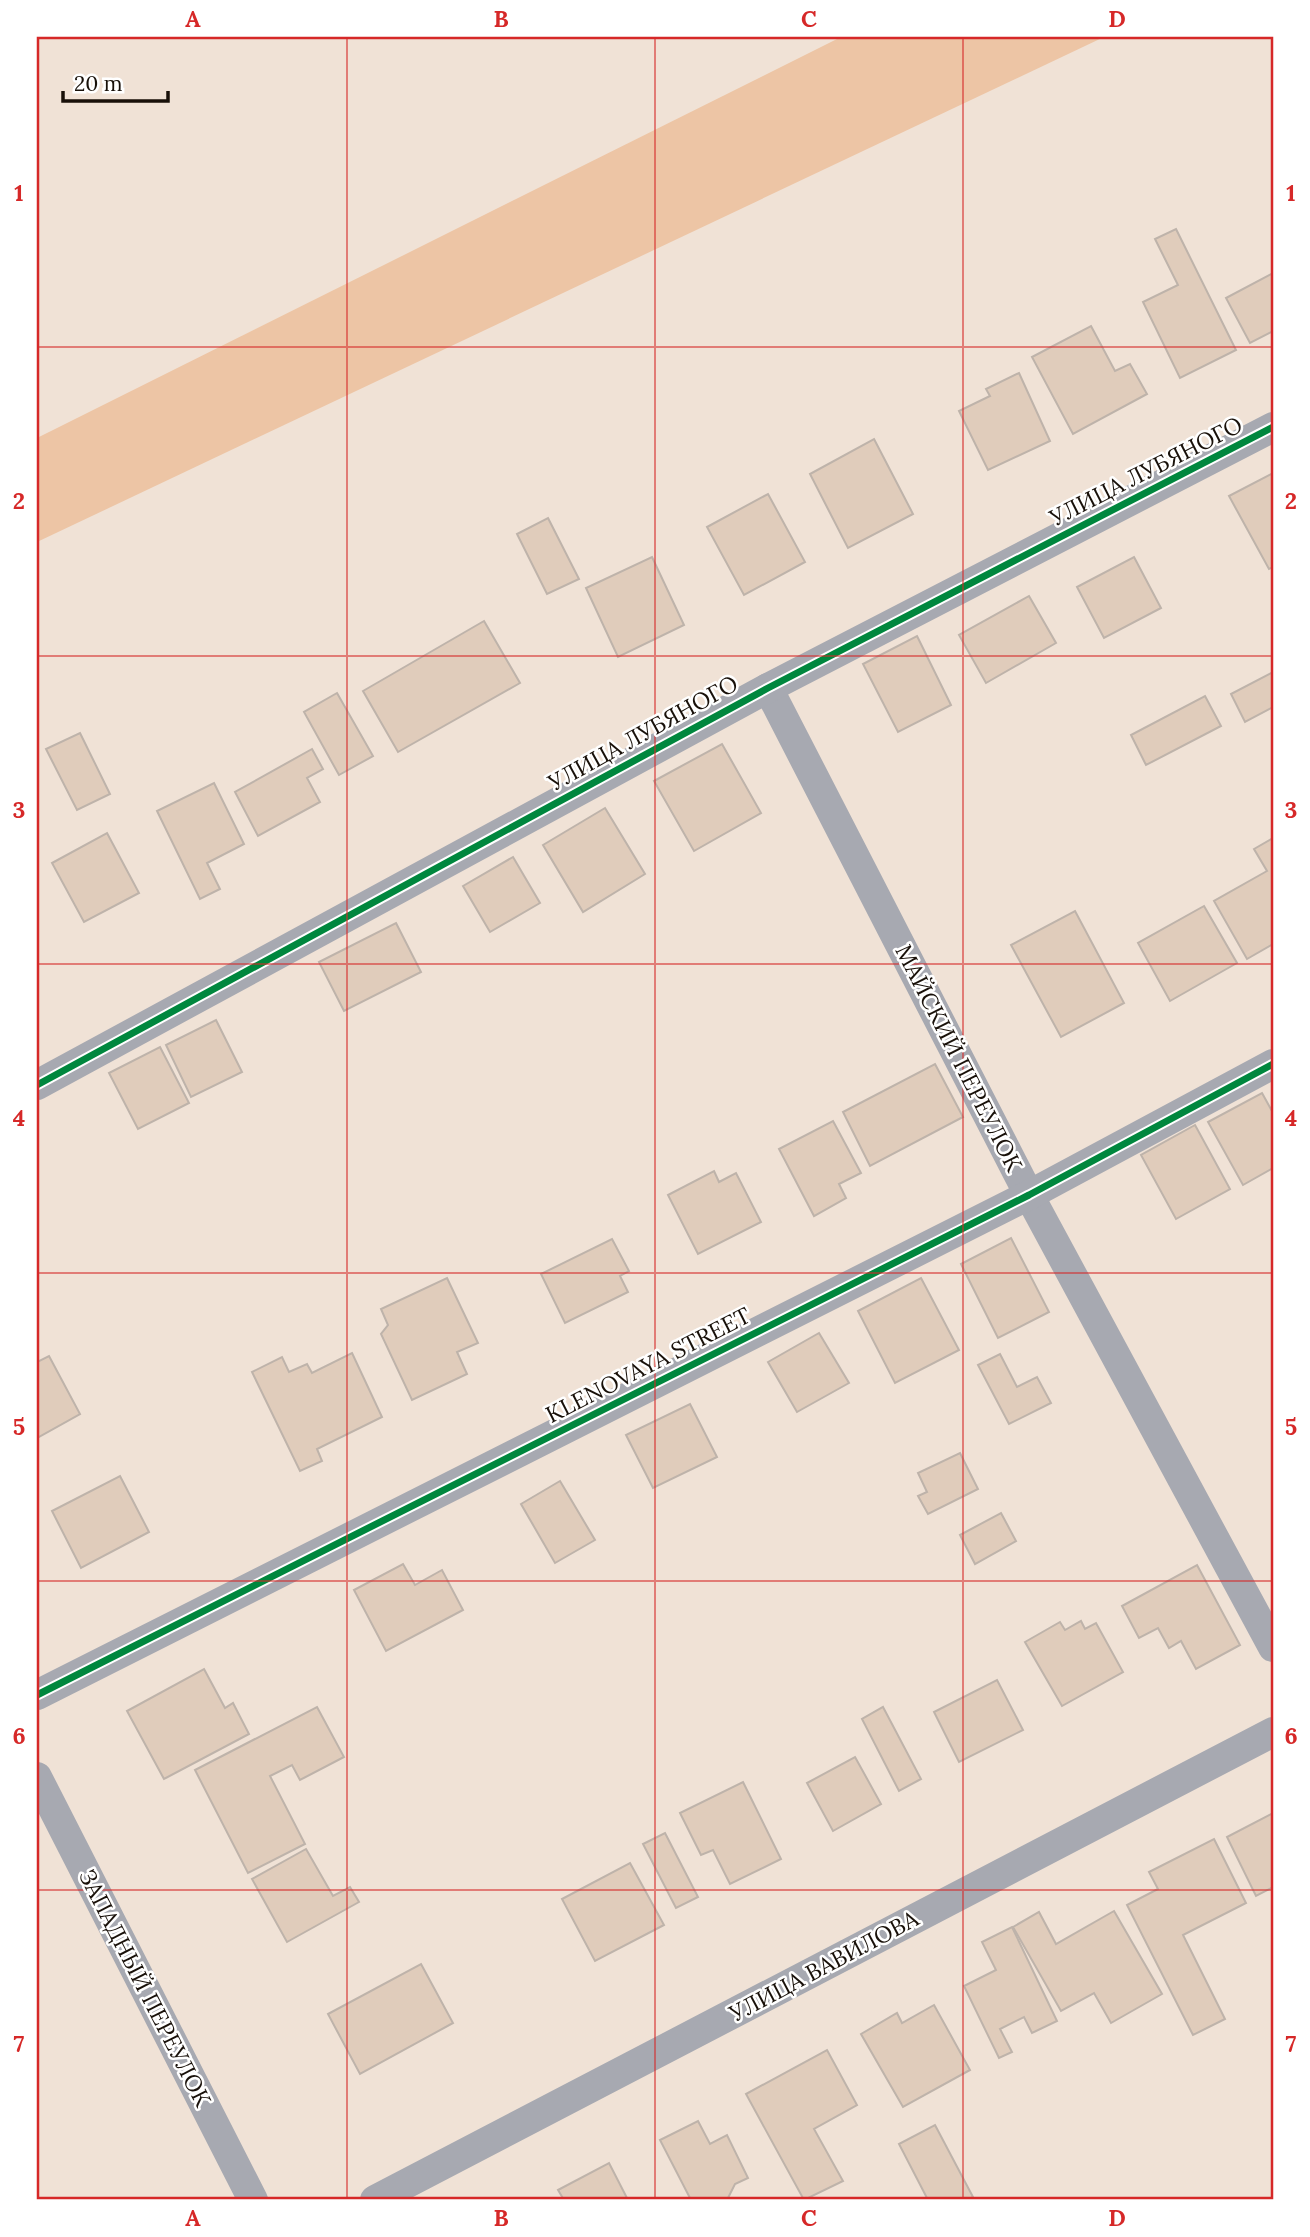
<svg xmlns="http://www.w3.org/2000/svg" width="1310" height="2237" font-family="Lora,serif">
  <style>
    .green { fill: #edc5a5 }
    .building { fill: #e0ccbb; stroke: #beb3aa; stroke-width: 2 }
    .lines { fill: none; stroke-linecap: round; stroke-linejoin: round }
    .minor { stroke: #a7a9b1; stroke-width: 30 }
    .cycleway-casing { stroke: #fff; stroke-width: 11 }
    .cycleway { stroke: #00873e; stroke-width: 7 }
    .grid { fill: none; stroke: #d62828; stroke-width: 2; stroke-opacity: 0.55 }
    .labels { text-anchor: middle; stroke-width: 5; stroke-linejoin: round; paint-order: stroke }
    .street-label { font-size: 23px; fill: #181009; stroke: #fff }
    .neatline { fill: none; stroke: #d62828; stroke-width: 2.5 }
    .grid-label { font-size: 23px; text-anchor: middle; font-weight: bold; fill: #d62828 }
  </style>
  <rect width="100%" height="100%" fill="#f0e2d6"/>
  <path class="green" d="M841,37H1104L37,542V438Z"/>
  <g class="building">
    <path d="M1176,229L1236,350L1180,378L1143,302L1178,285L1155,239Z"/>
    <path d="M1273,273V331L1250,343L1226,298Z"/>
    <path d="M1091,326L1115,371L1130,364L1147,394L1073,434L1032,357Z"/>
    <path d="M1019,373L1050,441L988,470L959,411L990,396L986,389Z"/>
    <path d="M874,439L913,514L848,548L810,474Z"/>
    <path d="M1273,473V567L1269,569L1229,496Z"/>
    <path d="M768,494L805,562L744,595L707,527Z"/>
    <path d="M548,518L579,579L547,594L517,534Z"/>
    <path d="M652,557L684,625L618,657L586,588Z"/>
    <path d="M1134,557L1161,608L1104,638L1077,587Z"/>
    <path d="M1029,596L1056,643L986,683L959,635Z"/>
    <path d="M484,621L520,683L398,752L363,691Z"/>
    <path d="M917,636L951,705L898,732L863,664Z"/>
    <path d="M1273,672V707L1245,722L1231,694Z"/>
    <path d="M337,693L373,756L339,775L304,712Z"/>
    <path d="M1205,696L1221,726L1146,765L1131,735Z"/>
    <path d="M80,733L110,794L77,810L46,749Z"/>
    <path d="M722,744L761,813L694,851L654,781Z"/>
    <path d="M312,749L323,769L307,778L320,802L258,836L235,792Z"/>
    <path d="M214,783L244,844L207,863L220,889L200,899L157,811Z"/>
    <path d="M605,808L645,874L583,912L543,845Z"/>
    <path d="M107,833L139,893L84,922L52,863Z"/>
    <path d="M1273,838V944L1247,959L1214,901L1267,871L1254,849Z"/>
    <path d="M513,857L540,903L490,932L463,886Z"/>
    <path d="M1204,906L1237,963L1170,1001L1138,943Z"/>
    <path d="M1075,911L1124,1003L1061,1037L1011,945Z"/>
    <path d="M396,923L421,972L344,1011L319,962Z"/>
    <path d="M216,1020L242,1072L191,1097L166,1045Z"/>
    <path d="M160,1047L189,1103L138,1129L109,1073Z"/>
    <path d="M935,1064L963,1117L870,1166L843,1112Z"/>
    <path d="M1262,1093L1273,1113V1168L1243,1185L1208,1122Z"/>
    <path d="M833,1121L861,1173L839,1184L846,1198L814,1216L779,1149Z"/>
    <path d="M1195,1125L1230,1189L1176,1219L1141,1155Z"/>
    <path d="M714,1171L719,1182L736,1173L761,1222L698,1254L668,1195Z"/>
    <path d="M1011,1238L1049,1312L998,1338L961,1264Z"/>
    <path d="M612,1239L629,1271L620,1276L628,1292L565,1323L541,1274Z"/>
    <path d="M447,1278L478,1343L457,1352L467,1374L412,1400L381,1334L388,1325L381,1309Z"/>
    <path d="M921,1278L959,1350L895,1383L858,1311Z"/>
    <path d="M819,1333L849,1383L797,1412L768,1362Z"/>
    <path d="M352,1353L382,1417L317,1449L322,1461L300,1471L252,1372L282,1357L289,1372L307,1364L312,1373Z"/>
    <path d="M1000,1354L1017,1387L1037,1377L1051,1403L1009,1424L978,1365Z"/>
    <path d="M49,1356L80,1414L37,1438V1362Z"/>
    <path d="M690,1404L717,1457L653,1488L626,1435Z"/>
    <path d="M960,1453L978,1489L928,1514L918,1496L927,1492L918,1473Z"/>
    <path d="M120,1476L149,1532L81,1568L52,1511Z"/>
    <path d="M560,1481L595,1540L555,1563L521,1504Z"/>
    <path d="M1001,1513L1016,1541L975,1564L960,1535Z"/>
    <path d="M403,1564L415,1585L442,1570L463,1610L386,1651L354,1590Z"/>
    <path d="M1197,1565L1240,1645L1196,1669L1181,1641L1169,1648L1158,1628L1139,1638L1122,1606Z"/>
    <path d="M1081,1621L1085,1629L1096,1623L1123,1672L1062,1706L1025,1642L1060,1622L1065,1630Z"/>
    <path d="M204,1669L225,1708L233,1703L249,1734L164,1779L127,1711Z"/>
    <path d="M997,1680L1023,1730L959,1762L934,1712Z"/>
    <path d="M317,1707L344,1757L300,1780L292,1765L270,1776L305,1844L248,1873L195,1770Z"/>
    <path d="M883,1707L921,1779L899,1791L862,1719Z"/>
    <path d="M855,1757L881,1804L833,1831L807,1783Z"/>
    <path d="M743,1782L781,1859L730,1884L713,1850L701,1855L680,1813Z"/>
    <path d="M1273,1813V1887L1256,1896L1227,1837Z"/>
    <path d="M665,1833L698,1897L676,1908L643,1844Z"/>
    <path d="M1214,1839L1246,1903L1183,1935L1225,2019L1193,2035L1127,1905L1158,1889L1149,1872Z"/>
    <path d="M306,1849L333,1896L350,1887L359,1902L287,1942L252,1879Z"/>
    <path d="M630,1863L664,1925L595,1961L562,1899Z"/>
    <path d="M1114,1911L1162,1994L1111,2023L1094,1993L1061,2011L1013,1927L1039,1912L1056,1944Z"/>
    <path d="M1012,1927L1057,2021L1032,2033L1024,2017L1000,2029L1012,2052L999,2058L964,1986L996,1970L982,1942Z"/>
    <path d="M421,1964L453,2023L360,2074L328,2014Z"/>
    <path d="M934,2005L970,2070L903,2107L861,2034L897,2013L902,2023Z"/>
    <path d="M827,2050L857,2105L814,2129L843,2181L804,2200L746,2094Z"/>
    <path d="M698,2121L710,2144L727,2135L748,2178L735,2184L727,2200H691L660,2140Z"/>
    <path d="M935,2125L973,2197L966,2200H928L899,2144Z"/>
    <path d="M609,2163L628,2200H564L558,2190Z"/>
  </g>
  <g class="lines">
    <g class="minor">
      <path d="M768,688L1029,1195L1273,1647"/>
      <path d="M37,1085L768,688L1273,427"/>
      <path d="M37,1695L1029,1195L1273,1064"/>
      <path d="M37,1777L253,2200"/>
      <path d="M375,2200L1273,1732"/>
    </g>
    <defs>
      <g id="cycleway">
        <path d="M37,1085L768,688L1273,427"/>
        <path d="M37,1695L1029,1195L1273,1064"/>
      </g>
    </defs>
    <use href="#cycleway" class="cycleway-casing"/>
    <use href="#cycleway" class="cycleway"/>
  </g>
  <path class="grid" d="M347,37V2200M655,37V2200M963,37V2200M37,347H1273M37,656H1273M37,964H1273M37,1273H1273M37,1581H1273M37,1890H1273"/>
  <g class="labels">
    <g class="street-label">
      <text transform="translate(1146 471) rotate(-27)" y="8">УЛИЦА ЛУБЯНОГО</text>
      <text transform="translate(643 733) rotate(-29)" y="8">УЛИЦА ЛУБЯНОГО</text>
      <text transform="translate(959 1058) rotate(63)" y="8">МАЙСКИЙ ПЕРЕУЛОК</text>
      <text transform="translate(648 1365) rotate(-27)" y="8">KLENOVAYA STREET</text>
      <text transform="translate(824 1966) rotate(-28)" y="8">УЛИЦА ВАВИЛОВА</text>
      <text transform="translate(145 1988) rotate(63)" y="8">ЗАПАДНЫЙ ПЕРЕУЛОК</text>
    </g>
  </g>
  <rect width="1310" height="2237" fill="none" stroke="#ffffff" stroke-width="77"/>
  <path d="M63 91v10h105v-10" fill="none" stroke="#181009" stroke-width="3.5"/>
  <text x="74" y="91" font-size="21" fill="#181009" stroke="#ffffff" stroke-width="5" paint-order="stroke">20 m</text>
  <rect x="38" y="38" width="1234" height="2160" class="neatline"/>
  <g class="grid-label">
    <text x="193" y="27">A</text>
    <text x="501" y="27">B</text>
    <text x="809" y="27">C</text>
    <text x="1117" y="27">D</text>
    <text x="19" y="201">1</text>
    <text x="1291" y="201">1</text>
    <text x="19" y="509">2</text>
    <text x="1291" y="509">2</text>
    <text x="19" y="818">3</text>
    <text x="1291" y="818">3</text>
    <text x="19" y="1126">4</text>
    <text x="1291" y="1126">4</text>
    <text x="19" y="1435">5</text>
    <text x="1291" y="1435">5</text>
    <text x="19" y="1744">6</text>
    <text x="1291" y="1744">6</text>
    <text x="19" y="2052">7</text>
    <text x="1291" y="2052">7</text>
    <text x="193" y="2226">A</text>
    <text x="501" y="2226">B</text>
    <text x="809" y="2226">C</text>
    <text x="1117" y="2226">D</text>
  </g>
</svg>
